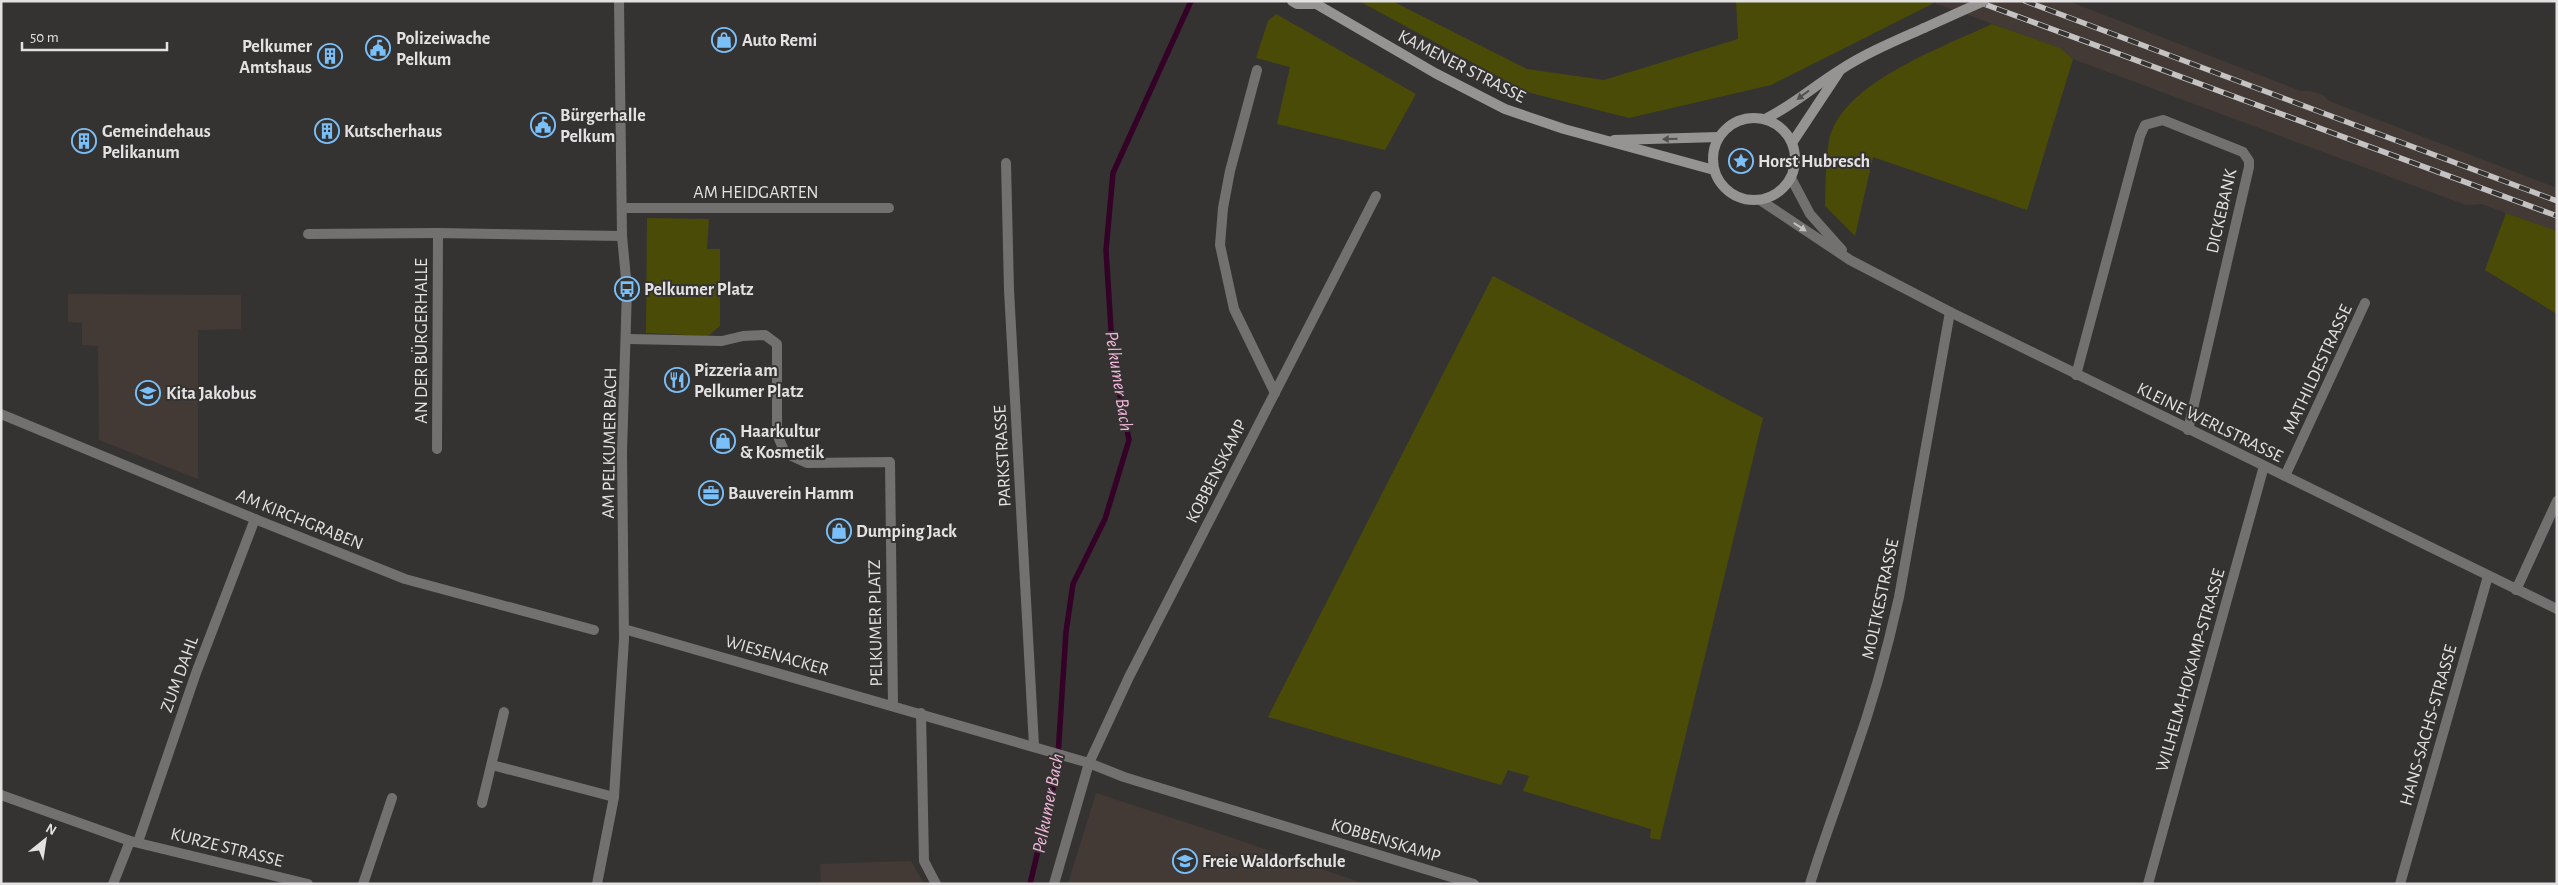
<svg xmlns="http://www.w3.org/2000/svg" width="2558" height="885" font-family="'Alegreya Sans',sans-serif">
  <style>
    .built { fill: #433a36 }
    .green { fill: #4b4b08 }
    .lines { fill: none; stroke-linecap: round; stroke-linejoin: round }
    .stream { stroke: #340227; stroke-width: 5.5 }
    .street { stroke: #727170; stroke-width: 10 }
    .secondary { stroke: #959492; stroke-width: 10 }
    .rail-casing { stroke: #c4c2c2; stroke-width: 5.5 }
    .rail { stroke: #353331; stroke-width: 4; stroke-dasharray: 11; stroke-linecap: butt }
    .secondary-bridge { stroke: #959492; stroke-width: 10 }
    .oneway { fill: #52504e }
    .oneway2 { fill: #c1bfbf }
    .labels { text-anchor: middle; stroke-width: 4; stroke-linejoin: round; paint-order: stroke }
    .poi-label { font-size: 18px; font-weight: bold; fill: #e3e1e1; stroke: #353331; text-anchor: start }
    .street-label { font-size: 18px; fill: #e3e1e1; stroke: #353331 }
    .water-label { font-size: 19px; font-style: italic; fill: #f4b7dd; stroke: #353331 }
  </style>
  <rect width="100%" height="100%" fill="#353331"/>
  <g class="built">
    <path d="M1929,1H2068L2301,91H2310L2323,95L2329,101L2557,188V231L2481,204L2466,205L2073,59L2060,48Z"/>
    <path d="M68,294L241,295V329L198,330V479L99,440L98,346L82,345V323L68,322Z"/>
    <path d="M1096,793L1227,836L1365,884H1068Z"/>
    <path d="M911,861L924,884H821L820,864Z"/>
  </g>
  <g class="green">
    <path d="M1359,1H1392L1527,69L1604,80L1738,39L1736,1H1929L1934,3L1771,85L1629,118L1527,92Z"/>
    <path d="M1276,14L1416,94L1385,150L1277,124L1290,67L1256,58L1268,21Z"/>
    <path d="M1992,24L2060,48L2073,59L2027,210L1873,157L1855,236L1825,206C1826,185 1825,162 1829,141C1840,83 1944,47 1992,24Z"/>
    <path d="M2506,213L2557,231V314L2485,270Z"/>
    <path d="M647,218L709,219L707,249H720V326L708,336L646,333Z"/>
    <path d="M1493,276L1763,418L1660,840L1650,838L1651,829L1523,791L1529,776L1508,770L1501,785L1268,717Z"/>
  </g>
  <g class="lines">
    <path class="stream" d="M1030,884L1057,771L1066,632L1073,584L1105,519L1129,440L1113,361L1106,250L1113,173L1191,1"/>
    <g class="street">
      <path d="M1257,70L1230,171L1223,208L1220,245L1234,309L1275,393"/>
      <path d="M1006,163L1009,290L1034,746"/>
      <path d="M1791,178L1810,214L1842,250"/>
      <path d="M1376,196L1129,677L1089,763L1124,777L1474,884"/>
      <path d="M1760,200L1850,260L1950,312L2557,609"/>
      <path d="M623,208H889"/>
      <path d="M308,234L438,233"/>
      <path d="M628,339L722,341L743,336L765,335L777,344V434L785,453L807,463L890,462L893,705"/>
      <path d="M2076,375L2140,136L2145,125L2163,120L2243,152L2249,161V167L2188,430"/>
      <path d="M1,414L255,519L405,579L594,630"/>
      <path d="M437,449L438,233L622,236"/>
      <path d="M2285,476L2365,303"/>
      <path d="M2516,590L2557,501"/>
      <path d="M624,629L1089,763L1054,884"/>
      <path d="M921,713L924,861L936,884"/>
      <path d="M492,765L614,797"/>
      <path d="M1,795L130,841L308,884"/>
      <path d="M482,803L504,712"/>
      <path d="M138,842L196,673L255,519"/>
      <path d="M113,884L130,841"/>
      <path d="M363,884L392,798"/>
      <path d="M597,884L614,797L624,639L622,452L627,289L622,236L619,1"/>
      <path d="M1810,884C1823,841 1839,800 1853,758C1872,705 1887,651 1899,597L1950,312"/>
      <path d="M2148,884L2264,466"/>
      <path d="M2400,884L2488,576"/>
    </g>
    <g class="secondary">
      <path d="M1292,1L1297,4H1313"/>
      <path d="M1311,1L1435,73L1505,109L1564,129L1714,170"/>
      <circle cx="1754" cy="159" r="41"/>
      <path d="M1765,119C1792,106 1814,86 1840,70C1866,53 1895,41 1924,28"/>
      <path d="M1614,140L1719,137"/>
      <path d="M1792,143L1839,72"/>
    </g>
    <defs>
      <g id="rail">
        <path d="M1976,1L2557,216"/>
        <path d="M2025,1L2557,201"/>
      </g>
    </defs>
    <use href="#rail" class="rail-casing"/>
    <use href="#rail" class="rail"/>
    <path class="secondary-bridge" d="M1924,28L1984,1"/>
  </g>
  <defs><path id="oneway-solid" d="M-6-.8H1V-3.2L6.5 0L1 3.2V.8H-6Z" transform="scale(1.25)"/></defs>
  <g class="oneway">
    <use href="#oneway-solid" transform="translate(1803 95) rotate(143)"/>
    <use href="#oneway-solid" transform="translate(1670 139) rotate(179)"/>
  </g>
  <use class="oneway2" href="#oneway-solid" transform="translate(1800 227) rotate(33)"/>
  <defs>
    <symbol id="shop-ring" viewBox="-11 -11 22 22"><circle r="9.5" fill="#353331" stroke="#7abff8" stroke-width="1.5"/><path d="M-5-2.5h2.3a2.7 3.5 0 0 1 5.4 0H5L5.5 6h-11ZM-1.5-2.5h3a1.5 2.3 0 0 0-3 0Z" fill="#7abff8"/></symbol>
    <symbol id="civic-ring" viewBox="-11 -11 22 22"><circle r="9.5" fill="#353331" stroke="#7abff8" stroke-width="1.5"/><path d="M-.6-6.5H3V-4.5H.6V-3L4-1V1h2V6H-6V1h2V-1L-.6-3ZM-1.2 2.5V6h2.4V2.5Z" fill="#7abff8"/></symbol>
    <symbol id="building-ring" viewBox="-11 -11 22 22"><circle r="9.5" fill="#353331" stroke="#7abff8" stroke-width="1.5"/><path d="M-4-6H4V6H1V3H-1V6H-4ZM-2.5-4.3h1.7v1.8h-1.7ZM.8-4.3h1.7v1.8H.8ZM-2.5-1h1.7V.8h-1.7ZM.8-1h1.7V.8H.8Z" fill="#7abff8"/></symbol>
    <symbol id="sight-ring" viewBox="-11 -11 22 22"><circle r="9.5" fill="#353331" stroke="#7abff8" stroke-width="1.5"/><path d="M0-6L1.8-2.2L6-1.7L2.9 1.2L3.7 5.4L0 3.3L-3.7 5.4L-2.9 1.2L-6-1.7L-1.8-2.2Z" fill="#7abff8"/></symbol>
    <symbol id="bus-ring" viewBox="-11 -11 22 22"><circle r="9.5" fill="#353331" stroke="#7abff8" stroke-width="1.5"/><path d="M-5-6H5V4H4V6H2V4H-2V6H-4V4H-5ZM-3.5-4V0h7V-4ZM-3.5 1.2v1.5H-2V1.2ZM2 1.2v1.5H3.5V1.2Z" fill="#7abff8"/></symbol>
    <symbol id="restaurant-ring" viewBox="-11 -11 22 22"><circle r="9.5" fill="#353331" stroke="#7abff8" stroke-width="1.5"/><path d="M-5-6h1v4h1v-4h1v4h1v-4h1v5L-1.5 .5V6h-2V.5L-5-1ZM5-6V6H3V1.5H1.5Q1.5-4 5-6Z" fill="#7abff8"/></symbol>
    <symbol id="school-ring" viewBox="-11 -11 22 22"><circle r="9.5" fill="#353331" stroke="#7abff8" stroke-width="1.5"/><path d="M0-5L7-2L0 1L-7-2ZM-4 1L0 2.5L4 1V4Q0 6-4 4Z" fill="#7abff8"/></symbol>
    <symbol id="office-ring" viewBox="-11 -11 22 22"><circle r="9.5" fill="#353331" stroke="#7abff8" stroke-width="1.5"/><path d="M-6-3h4V-5.5h4V-3h4V5H-6ZM-1-4.5V-3h2v-1.5ZM-6 0V1H6V0Z" fill="#7abff8"/></symbol>
  </defs>
  <g fill-rule="evenodd">
    <use href="#shop-ring" x="710" y="26" width="28" height="28"/>
    <use href="#civic-ring" x="364" y="34" width="28" height="28"/>
    <use href="#building-ring" x="316" y="42" width="28" height="28"/>
    <use href="#civic-ring" x="529" y="111" width="28" height="28"/>
    <use href="#building-ring" x="313" y="117" width="28" height="28"/>
    <use href="#building-ring" x="70" y="127" width="28" height="28"/>
    <use href="#sight-ring" x="1727" y="147" width="28" height="28"/>
    <use href="#bus-ring" x="613" y="275" width="28" height="28"/>
    <use href="#restaurant-ring" x="663" y="366" width="28" height="28"/>
    <use href="#school-ring" x="134" y="379" width="28" height="28"/>
    <use href="#shop-ring" x="709" y="427" width="28" height="28"/>
    <use href="#office-ring" x="697" y="479" width="28" height="28"/>
    <use href="#shop-ring" x="825" y="517" width="28" height="28"/>
    <use href="#school-ring" x="1171" y="847" width="28" height="28"/>
  </g>
  <g class="labels">
    <g class="poi-label">
      <text x="396" y="44">Polizeiwache<tspan x="396" dy="21">Pelkum</tspan></text>
      <text x="742" y="46">Auto Remi</text>
      <text x="312" y="52" text-anchor="end">Pelkumer<tspan x="312" dy="21">Amtshaus</tspan></text>
      <text x="560" y="121">Bürgerhalle<tspan x="560" dy="21">Pelkum</tspan></text>
      <text x="102" y="137">Gemeindehaus<tspan x="102" dy="21">Pelikanum</tspan></text>
      <text x="344" y="137">Kutscherhaus</text>
      <text x="1758" y="167">Horst Hubresch</text>
      <text x="644" y="295">Pelkumer Platz</text>
      <text x="694" y="376">Pizzeria am<tspan x="694" dy="21">Pelkumer Platz</tspan></text>
      <text x="166" y="399">Kita Jakobus</text>
      <text x="740" y="437">Haarkultur<tspan x="740" dy="21">&amp; Kosmetik</tspan></text>
      <text x="728" y="499">Bauverein Hamm</text>
      <text x="856" y="537">Dumping Jack</text>
      <text x="1202" y="867">Freie Waldorfschule</text>
    </g>
    <g class="street-label">
      <text transform="translate(1462 66) rotate(27)" y="6">KAMENER STRASSE</text>
      <text x="756" y="198">AM HEIDGARTEN</text>
      <text transform="translate(2221 211) rotate(-77)" y="6">DICKEBANK</text>
      <text transform="translate(421 341) rotate(-90)" y="6">AN DER BÜRGERHALLE</text>
      <text transform="translate(2317 369) rotate(-65)" y="6">MATHILDESTRASSE</text>
      <text transform="translate(2210 422) rotate(26)" y="6">KLEINE WERLSTRASSE</text>
      <text transform="translate(609 443) rotate(-89)" y="6">AM PELKUMER BACH</text>
      <text transform="translate(1002 456) rotate(-93)" y="6">PARKSTRASSE</text>
      <text transform="translate(1216 471) rotate(-63)" y="6">KOBBENSKAMP</text>
      <text transform="translate(300 519) rotate(22)" y="6">AM KIRCHGRABEN</text>
      <text transform="translate(1880 599) rotate(-78)" y="6">MOLTKESTRASSE</text>
      <text transform="translate(875 623) rotate(-91)" y="6">PELKUMER PLATZ</text>
      <text transform="translate(777 655) rotate(16)" y="6">WIESENACKER</text>
      <text transform="translate(2190 670) rotate(-74)" y="6">WILHELM-HOKAMP-STRASSE</text>
      <text transform="translate(179 674) rotate(-70)" y="6">ZUM DAHL</text>
      <text transform="translate(2428 725) rotate(-74)" y="6">HANS-SACHS-STRASSE</text>
      <text transform="translate(1386 840) rotate(17)" y="6">KOBBENSKAMP</text>
      <text transform="translate(227 847) rotate(14)" y="6">KURZE STRASSE</text>
    </g>
    <g class="water-label">
      <text transform="translate(1120 381) rotate(81)" y="7">Pelkumer Bach</text>
      <text transform="translate(1047 803) rotate(-79)" y="7">Pelkumer Bach</text>
    </g>
  </g>
  <rect width="2558" height="885" fill="none" stroke="#e3e1e1" stroke-width="5"/>
  <g transform="translate(45 840) rotate(30)" stroke="#353331" stroke-width="4" paint-order="stroke">
  <path d="M0-4L9 19L0 12L-9 19Z" fill="#e3e1e1"/>
  <text y="-8" font-size="14" font-weight="bold" text-anchor="middle" fill="#e3e1e1">N</text>
  </g>
  <path d="M22 42v8h145v-8" fill="none" stroke="#e3e1e1" stroke-width="2.5"/>
  <text x="30" y="42" font-size="15" fill="#e3e1e1" stroke="#353331" stroke-width="4" paint-order="stroke">50 m</text>
</svg>
